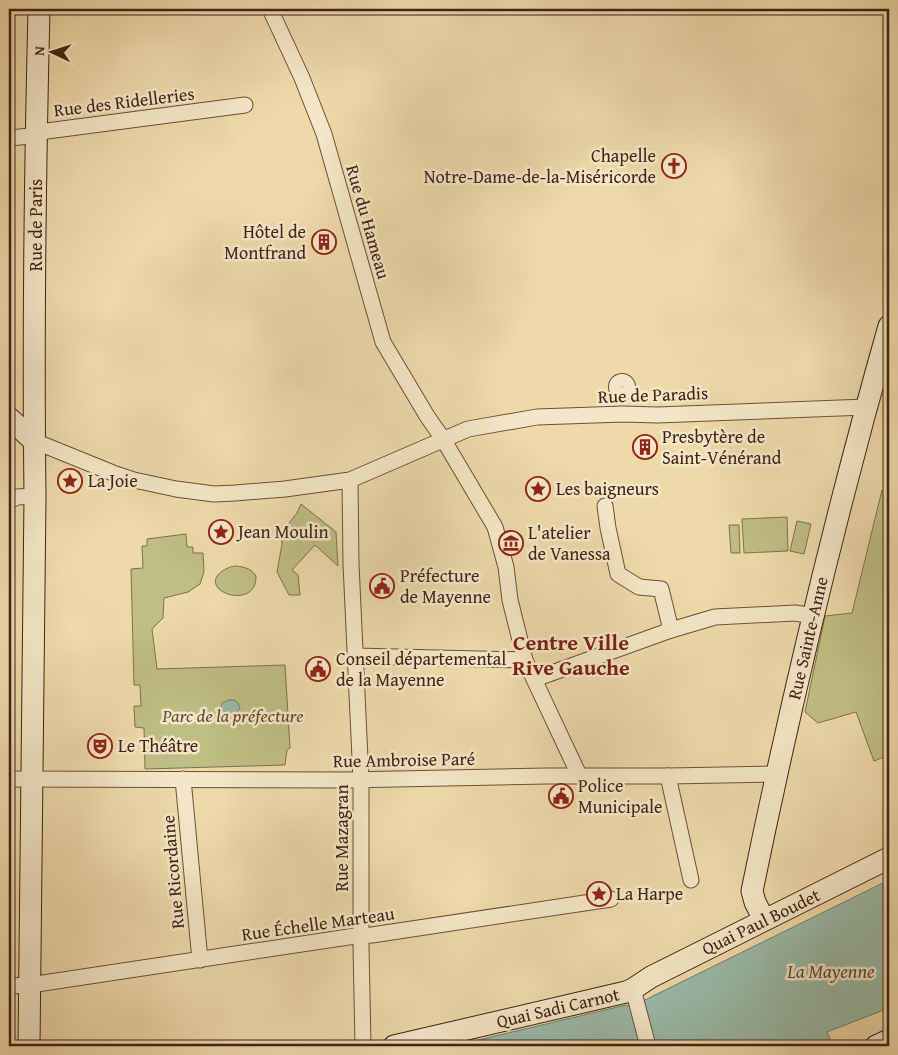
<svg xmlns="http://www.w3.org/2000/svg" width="898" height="1055" font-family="'Gentium Book Plus',serif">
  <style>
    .green { fill: #bfbe84; stroke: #7e714c }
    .water { fill: #99baa8; stroke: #757e6d }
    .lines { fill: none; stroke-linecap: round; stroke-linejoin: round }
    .street-casing { stroke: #6a5139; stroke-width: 17 }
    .secondary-casing { stroke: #3e2414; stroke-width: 23 }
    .street { stroke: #f4e6c7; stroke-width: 15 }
    .secondary { stroke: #f4e6c7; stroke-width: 21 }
    .labels { text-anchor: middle; stroke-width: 5; stroke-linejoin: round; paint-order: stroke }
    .street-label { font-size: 18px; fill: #3e2414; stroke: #f4e6c7 }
    .poi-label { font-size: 18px; fill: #3e2414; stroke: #f4e6c7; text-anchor: start }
    .park-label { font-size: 18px; font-style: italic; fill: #5e4a30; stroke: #f4e6c7 }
    .water-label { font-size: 19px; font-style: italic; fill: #554a39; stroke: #f4e6c7 }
    .district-label { font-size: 22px; font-weight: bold; fill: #7a1f14; stroke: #f4e6c7 }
  </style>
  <rect width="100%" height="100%" fill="#eed9a9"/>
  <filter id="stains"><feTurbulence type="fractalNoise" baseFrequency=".004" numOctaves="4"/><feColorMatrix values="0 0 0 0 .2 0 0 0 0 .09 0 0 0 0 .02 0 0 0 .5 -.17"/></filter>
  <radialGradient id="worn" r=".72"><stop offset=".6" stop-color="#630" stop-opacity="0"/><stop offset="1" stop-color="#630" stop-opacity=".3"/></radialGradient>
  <g class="green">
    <path d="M889,489V755L874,761L856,712L818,723L805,712L825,616L852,613L882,490Z"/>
    <path d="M301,504L336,532L338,566L315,545L292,570L298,575L300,595H289L277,572L282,544V532L297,513Z"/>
    <path d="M787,517L788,551L744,553L742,519Z"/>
    <path d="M797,521L811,524L804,554L790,551Z"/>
    <path d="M729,525H739L740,553H731Z"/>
    <path d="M186,534L187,547H193V553H203L204,572L200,584L188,592L164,598L163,618L152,629L157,669L285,665L290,748L287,750L285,765L145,769L144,728L135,727L134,706H141L140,685H134L131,569L143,568L142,546H147V539Z"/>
    <path d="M235,566C244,567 251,568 256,576C257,610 203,593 218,575C222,570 229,567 235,566Z"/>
  </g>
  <g class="water">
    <path d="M229,700H234L238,703L240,708L237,712C231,714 224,714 221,707L222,703Z"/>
    <path d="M889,880V1008L827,1032L833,1046H453L626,1005L628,1006L641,1003L643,1001L653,996Z"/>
  </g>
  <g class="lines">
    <defs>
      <g id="street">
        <path d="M270,9L302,78L324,134L383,342L427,416L443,439L495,527L506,567L510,600L525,660L579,775"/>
        <path d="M9,138L31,136L47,131L245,105"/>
        <circle cx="622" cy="387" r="5.5"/>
        <path d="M34,441L113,473L134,480L176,489L214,494L235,493L285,489L350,480L468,429L537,417L623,414L657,415L866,407"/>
        <path d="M350,480L351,564L361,780V946L363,1046"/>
        <path d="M9,501L17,497L35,496"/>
        <path d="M605,506L608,528L618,574L639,587L661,589L671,630"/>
        <path d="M355,656L525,660"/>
        <path d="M535,679L671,630L715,617L795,613L813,616"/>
        <path d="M668,776L691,880"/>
        <path d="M9,779L346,780L547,776H668L776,774"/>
        <path d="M183,779L200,960"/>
        <path d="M9,986L30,985L355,936L372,935L611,899"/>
        <path d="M633,989L648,1046"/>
      </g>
      <g id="secondary">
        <path d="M9,418L34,441"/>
        <path d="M764,920L755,902L752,891C791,701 836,513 889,326"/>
        <path d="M29,1046L35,496C33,334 35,171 39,9"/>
        <path d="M394,1046L626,992L633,989L651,977L889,858"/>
        <path d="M876,1046L889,1040"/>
      </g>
    </defs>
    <use href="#street" class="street-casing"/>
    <use href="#secondary" class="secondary-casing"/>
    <use href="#street" class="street"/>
    <use href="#secondary" class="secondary"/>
  </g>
  <defs>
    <symbol id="church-ring" viewBox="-11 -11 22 22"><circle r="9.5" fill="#f4e6c7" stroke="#8f2418" stroke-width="1.5"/><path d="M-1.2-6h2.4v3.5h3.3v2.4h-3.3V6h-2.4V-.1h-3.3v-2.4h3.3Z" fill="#8f2418"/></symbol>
    <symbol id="building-ring" viewBox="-11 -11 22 22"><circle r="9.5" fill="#f4e6c7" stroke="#8f2418" stroke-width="1.5"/><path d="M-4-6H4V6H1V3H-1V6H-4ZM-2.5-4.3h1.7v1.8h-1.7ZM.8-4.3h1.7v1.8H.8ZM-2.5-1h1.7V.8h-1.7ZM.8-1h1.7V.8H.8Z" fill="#8f2418"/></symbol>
    <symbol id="sight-ring" viewBox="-11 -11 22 22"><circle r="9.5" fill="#f4e6c7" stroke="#8f2418" stroke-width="1.5"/><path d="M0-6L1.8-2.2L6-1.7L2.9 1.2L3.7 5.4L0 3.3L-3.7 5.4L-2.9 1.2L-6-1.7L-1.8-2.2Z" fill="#8f2418"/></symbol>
    <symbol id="museum-ring" viewBox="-11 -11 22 22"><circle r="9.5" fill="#f4e6c7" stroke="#8f2418" stroke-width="1.5"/><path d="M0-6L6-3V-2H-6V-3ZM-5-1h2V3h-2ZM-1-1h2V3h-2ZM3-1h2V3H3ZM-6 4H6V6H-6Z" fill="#8f2418"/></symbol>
    <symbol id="civic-ring" viewBox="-11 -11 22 22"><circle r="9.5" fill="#f4e6c7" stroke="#8f2418" stroke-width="1.5"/><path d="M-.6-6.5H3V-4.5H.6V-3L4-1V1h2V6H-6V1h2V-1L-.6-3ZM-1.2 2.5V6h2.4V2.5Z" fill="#8f2418"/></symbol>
    <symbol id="theatre-ring" viewBox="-11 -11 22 22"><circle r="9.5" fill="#f4e6c7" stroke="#8f2418" stroke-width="1.5"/><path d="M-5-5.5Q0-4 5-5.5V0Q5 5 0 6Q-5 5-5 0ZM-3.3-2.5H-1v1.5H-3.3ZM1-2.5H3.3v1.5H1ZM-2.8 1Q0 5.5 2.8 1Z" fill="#8f2418"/></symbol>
  </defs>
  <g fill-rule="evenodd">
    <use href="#church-ring" x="660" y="152" width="28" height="28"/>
    <use href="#building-ring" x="310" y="228" width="28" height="28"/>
    <use href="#building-ring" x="631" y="433" width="28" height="28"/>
    <use href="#sight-ring" x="56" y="467" width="28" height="28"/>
    <use href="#sight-ring" x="524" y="475" width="28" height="28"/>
    <use href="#sight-ring" x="207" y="518" width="28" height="28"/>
    <use href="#museum-ring" x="497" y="529" width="28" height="28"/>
    <use href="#civic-ring" x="368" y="572" width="28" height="28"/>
    <use href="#civic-ring" x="304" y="655" width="28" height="28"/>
    <use href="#theatre-ring" x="86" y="732" width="28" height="28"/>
    <use href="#civic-ring" x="547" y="782" width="28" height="28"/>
    <use href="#sight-ring" x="585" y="880" width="28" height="28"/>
  </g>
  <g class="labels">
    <g class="street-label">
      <text transform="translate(124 102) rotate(-7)" y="6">Rue des Ridelleries</text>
      <text transform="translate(368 222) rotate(74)" y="6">Rue du Hameau</text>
      <text transform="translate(36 225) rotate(-90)" y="6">Rue de Paris</text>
      <text transform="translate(653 395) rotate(-2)" y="6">Rue de Paradis</text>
      <text transform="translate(808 638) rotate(-77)" y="6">Rue Sainte-Anne</text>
      <text transform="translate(404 760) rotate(-1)" y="6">Rue Ambroise Paré</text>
      <text transform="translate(342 838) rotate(-90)" y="6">Rue Mazagran</text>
      <text transform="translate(173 872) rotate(-95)" y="6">Rue Ricordaine</text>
      <text transform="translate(761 922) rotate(-26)" y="6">Quai Paul Boudet</text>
      <text transform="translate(318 924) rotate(-8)" y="6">Rue Échelle Marteau</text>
      <text transform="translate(558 1008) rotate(-13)" y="6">Quai Sadi Carnot</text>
    </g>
    <g class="poi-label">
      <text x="656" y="162" text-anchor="end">Chapelle<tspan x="656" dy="21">Notre-Dame-de-la-Miséricorde</tspan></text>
      <text x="306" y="238" text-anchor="end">Hôtel de<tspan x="306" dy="21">Montfrand</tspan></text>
      <text x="662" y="443">Presbytère de<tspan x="662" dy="21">Saint-Vénérand</tspan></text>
      <text x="88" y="487">La Joie</text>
      <text x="556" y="495">Les baigneurs</text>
      <text x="238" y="538">Jean Moulin</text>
      <text x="528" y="539">L'atelier<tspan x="528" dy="21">de Vanessa</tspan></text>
      <text x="400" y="582">Préfecture<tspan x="400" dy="21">de Mayenne</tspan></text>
      <text x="336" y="665">Conseil départemental<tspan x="336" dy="21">de la Mayenne</tspan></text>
      <text x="118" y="752">Le Théâtre</text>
      <text x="578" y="792">Police<tspan x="578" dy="21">Municipale</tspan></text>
      <text x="616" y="900">La Harpe</text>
    </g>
    <g class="park-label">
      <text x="233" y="722">Parc de la préfecture</text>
    </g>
    <g class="water-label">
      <text x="831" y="978">La Mayenne</text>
    </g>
    <g class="district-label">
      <text x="571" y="650">Centre Ville<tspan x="571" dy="25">Rive Gauche</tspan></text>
    </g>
  </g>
  <rect width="898" height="1055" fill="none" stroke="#eed9a9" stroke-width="30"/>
  <rect x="10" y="10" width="878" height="1035" fill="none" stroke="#3e2414" stroke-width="2.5"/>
  <rect x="15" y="15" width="868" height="1025" fill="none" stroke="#3e2414"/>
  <g transform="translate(52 52) rotate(274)" stroke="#f4e6c7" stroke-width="4" paint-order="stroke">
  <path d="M0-4L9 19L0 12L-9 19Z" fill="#3e2414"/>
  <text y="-8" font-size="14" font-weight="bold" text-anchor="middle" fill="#3e2414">N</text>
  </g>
  <rect width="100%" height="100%" filter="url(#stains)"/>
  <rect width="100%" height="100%" fill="url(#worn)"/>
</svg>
